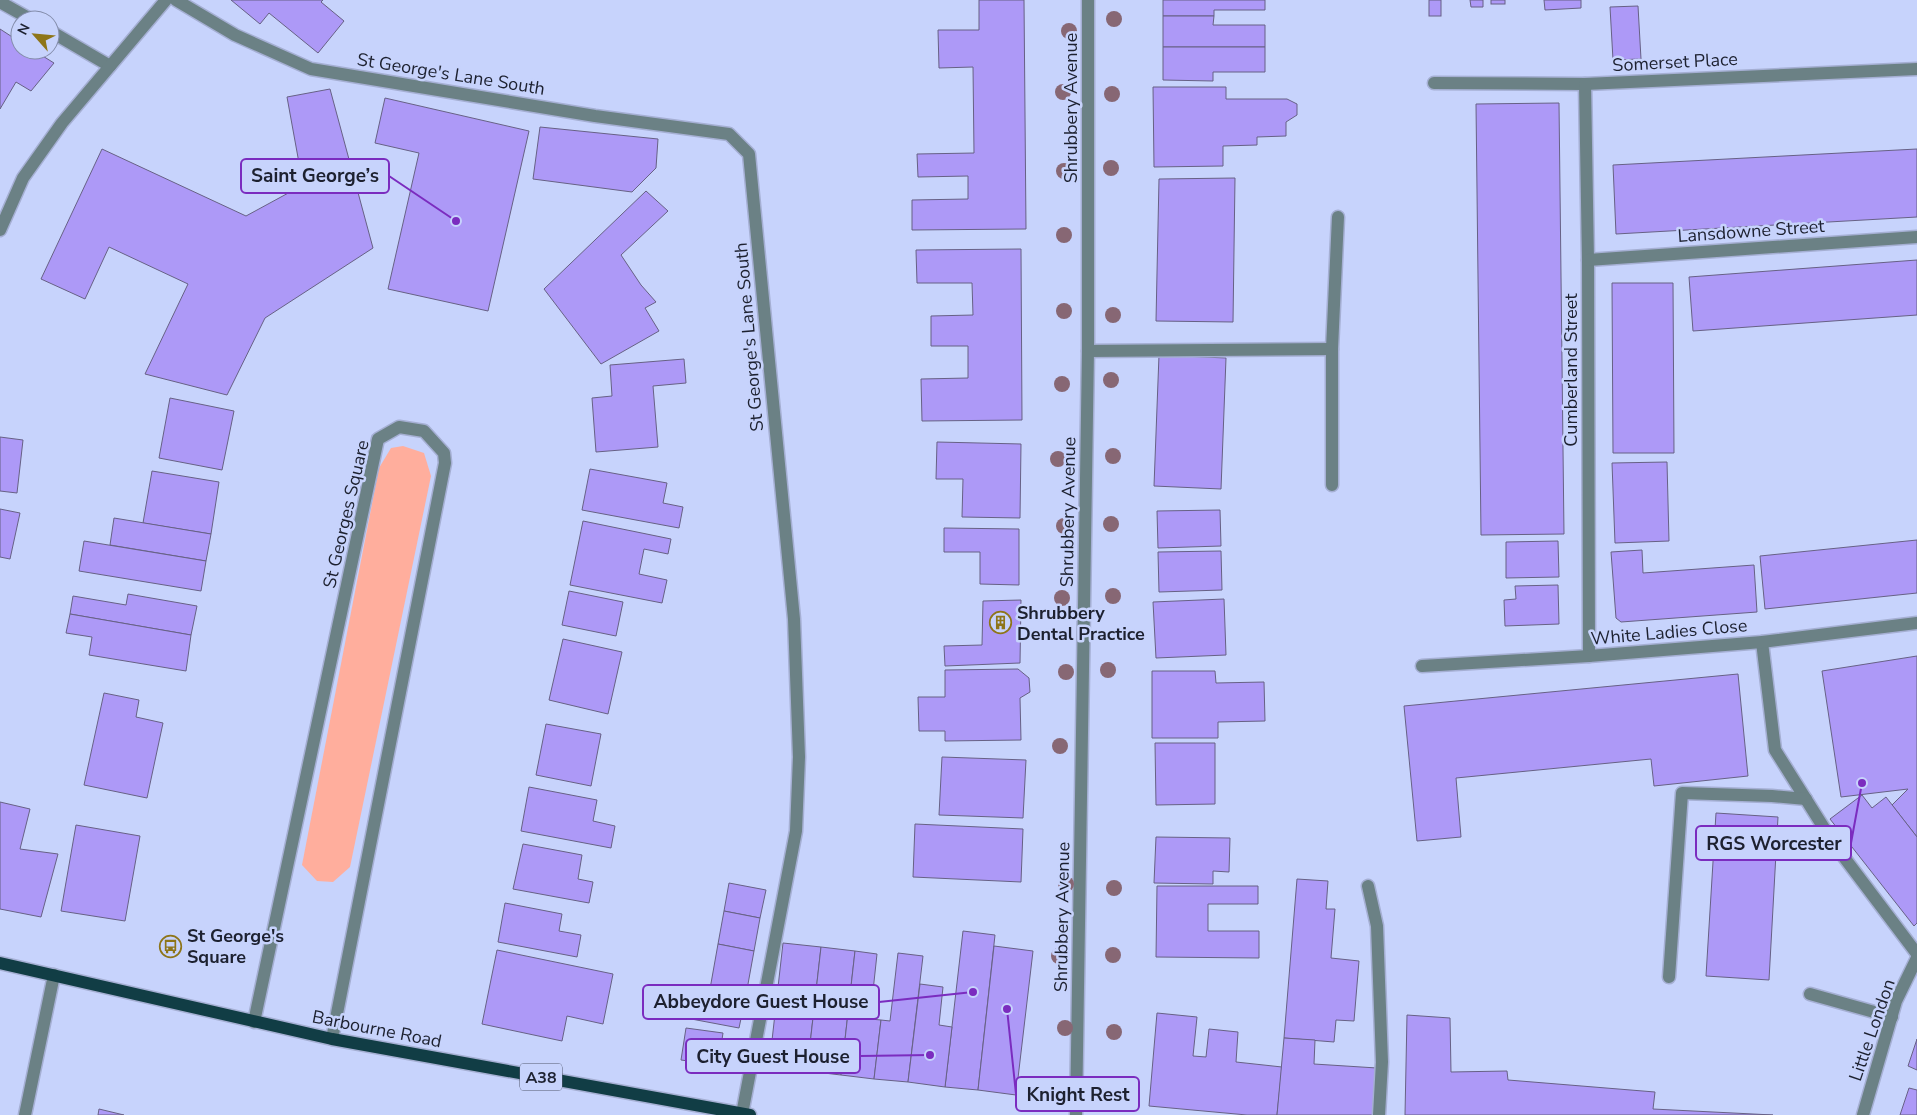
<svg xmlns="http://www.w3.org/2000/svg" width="1917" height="1115" font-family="'Nunito Sans',sans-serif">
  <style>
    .green { fill: #ffae9d }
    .building { fill: #ad99f7; stroke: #676185 }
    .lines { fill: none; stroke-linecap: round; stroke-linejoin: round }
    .minor-casing { stroke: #a5afd3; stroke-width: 15 }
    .major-casing { stroke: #a5afd3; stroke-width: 15 }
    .minor { stroke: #6b8185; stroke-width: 12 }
    .major { stroke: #113d45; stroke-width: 12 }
    .tree { fill: #876774 }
    .labels { text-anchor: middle; stroke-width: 5; stroke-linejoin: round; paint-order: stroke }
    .shield { fill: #c7d3fc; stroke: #50566d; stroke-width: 1 }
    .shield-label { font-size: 16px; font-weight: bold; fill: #1d2130 }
    .street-label { font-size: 18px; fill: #1d2130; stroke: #c7d3fc }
    .poi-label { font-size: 18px; font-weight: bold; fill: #1d2130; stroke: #c7d3fc; text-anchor: start }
    .leader { fill: none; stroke: #7b2cbf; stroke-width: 2 }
    .callout-dot { fill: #7b2cbf; stroke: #c7d3fc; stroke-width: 2 }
    .callout { fill: #c7d3fc; stroke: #7b2cbf; stroke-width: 2 }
    .callout-label { font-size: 19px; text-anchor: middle; font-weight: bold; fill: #1d2130 }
  </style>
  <rect width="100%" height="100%" fill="#c7d3fc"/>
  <path class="green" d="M403,446L424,453L431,476L350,867L333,882L317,881L302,865L379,468L391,448Z"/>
  <g class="building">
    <path d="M231,0H323L321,2L344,21L318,53L269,13L260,24Z"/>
    <path d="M979,0H1024L1026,229L912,230V200L968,199V176L918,177L917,154L974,153L973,67L939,68L938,30H979Z"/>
    <path d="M1163,0H1265V10H1214V16H1163Z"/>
    <rect x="1429" y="0" width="12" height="16"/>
    <path d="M1470,0H1483V7H1471Z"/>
    <rect x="1491" y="0" width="14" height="4"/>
    <path d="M1544,0H1581V8L1545,10Z"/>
    <path d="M1638,6L1641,59L1613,60L1610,7Z"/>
    <path d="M1163,16H1214L1213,25H1265V47H1163Z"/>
    <path d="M0,29L20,42V50H33L54,63L31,91L16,82L0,109Z"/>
    <path d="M1163,47H1265V72H1213V81L1163,80Z"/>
    <path d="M1153,87H1226V99H1287L1297,104V115L1286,122V136L1257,137V145L1223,146V166L1154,167Z"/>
    <path d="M330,89L373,248L265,318L227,395L145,374L188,284L109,247L85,299L41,279L102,149L246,216L303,185L287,97Z"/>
    <path d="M385,98L529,131L488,311L388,289L419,153L375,143Z"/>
    <path d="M1559,103L1564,534L1481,535L1476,104Z"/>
    <path d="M540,127L658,139L656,168L632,192L533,179Z"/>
    <path d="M1917,149V217L1616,234L1613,165Z"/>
    <path d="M1235,178L1233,322L1156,321L1159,179Z"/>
    <path d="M646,191L668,211L621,255L641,285L656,302L645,308L659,331L601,364L544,289Z"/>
    <path d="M1021,249L1022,420L922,421L921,379L968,378V346H931V316L973,315L972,283H917L916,250Z"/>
    <path d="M1917,260V315L1693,331L1689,277Z"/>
    <path d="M1612,283H1673L1674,453H1613Z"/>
    <path d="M1159,355L1226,358L1221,489L1154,486Z"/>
    <path d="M684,359L686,383L653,386L658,447L596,452L592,398L612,396L610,365Z"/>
    <path d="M170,398L234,411L222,470L159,458Z"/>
    <path d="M0,437L23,440L17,493L0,491Z"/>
    <path d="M937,442L1021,444L1020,518L962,517L963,479H936Z"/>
    <path d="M1667,462L1669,541L1615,543L1612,463Z"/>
    <path d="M590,469L667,483L663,503L683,507L679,528L582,510Z"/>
    <path d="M152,471L219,482L211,534L143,523Z"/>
    <path d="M0,509L20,513L10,559L0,557Z"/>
    <path d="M1220,510L1221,546L1158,548L1157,511Z"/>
    <path d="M114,518L211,534L206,561L110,545Z"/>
    <path d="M583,521L671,539L668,554L644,549L639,574L667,580L662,603L570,585Z"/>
    <path d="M944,528L1019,529V585L980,584V552H944Z"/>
    <path d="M1917,540V593L1765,609L1760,556Z"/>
    <path d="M84,541L206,561L201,591L79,571Z"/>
    <path d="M1558,541L1559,577L1506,578V542Z"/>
    <path d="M1642,550L1643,573L1754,565L1757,612L1621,622L1616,618L1611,552Z"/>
    <path d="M1221,551L1222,590L1159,592L1158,552Z"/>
    <path d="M1558,585L1559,624L1505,626L1504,600L1516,599L1515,586Z"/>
    <path d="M569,591L623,602L616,636L562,625Z"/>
    <path d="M128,594L197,606L191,635L70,614L73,596L126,605Z"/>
    <path d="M1224,599L1226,655L1156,658L1153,602Z"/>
    <path d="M1021,600L1020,663L945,666L944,646L982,645L983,601Z"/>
    <path d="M70,614L191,635L186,671L89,655L92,637L66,633Z"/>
    <path d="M563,639L622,652L608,714L549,700Z"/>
    <path d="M1917,656V837L1892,805L1908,789L1841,797L1822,671Z"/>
    <path d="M1018,669L1029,678L1030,692L1020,698L1021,740L945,741V731H919L918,697H945V670Z"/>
    <path d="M1152,671H1215L1216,683L1264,682L1265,721L1218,722V738H1152Z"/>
    <path d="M1738,674L1748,776L1654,786L1651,759L1456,778L1461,837L1417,841L1404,706Z"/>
    <path d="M104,693L139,700L136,717L163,723L147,798L84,785Z"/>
    <path d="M546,724L601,734L591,786L536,775Z"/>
    <path d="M1155,743H1215V804L1156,805Z"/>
    <path d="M942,757L1026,760L1023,818L939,815Z"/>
    <path d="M529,787L597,800L593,821L615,826L611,848L521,831Z"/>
    <path d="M1862,795L1872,808L1886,797L1917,837V923L1914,926L1830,819Z"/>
    <path d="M0,802L30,809L20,849L58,854L41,917L0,909Z"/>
    <path d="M1716,813L1778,817L1769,980L1706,976Z"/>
    <path d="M915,824L1023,829L1021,882L913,877Z"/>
    <path d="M76,825L140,836L125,921L61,911Z"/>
    <path d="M1156,837L1230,838L1229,872L1213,871V884L1154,883Z"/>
    <path d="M523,844L582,855L578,879L593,882L589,903L513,889Z"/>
    <path d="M1297,879L1328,881L1326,909H1335L1331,958L1359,961L1354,1021L1336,1020L1334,1042L1284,1038Z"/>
    <path d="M729,883L766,890L760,918L724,911Z"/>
    <path d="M1157,886H1258V904H1208V931H1259V958L1156,957Z"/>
    <path d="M505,903L562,914L559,931L581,935L577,957L498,942Z"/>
    <path d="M724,911L760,918L754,951L718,944Z"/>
    <path d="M963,931L995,935L978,1090L945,1087Z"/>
    <path d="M783,943L821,947L807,1071L769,1067Z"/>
    <path d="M718,944L754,951L746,995L710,989Z"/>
    <path d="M994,946L1033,951L1016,1095L978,1090Z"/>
    <path d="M821,947L855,951L841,1075L807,1071Z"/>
    <path d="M497,950L613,974L603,1024L567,1016L562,1041L482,1024Z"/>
    <path d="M855,951L877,954L870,1019L881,1020L874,1079L841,1075Z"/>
    <path d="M898,953L923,956L908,1082L874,1079L881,1020L890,1021Z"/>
    <path d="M920,984L943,987L939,1025L952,1027L945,1087L908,1082Z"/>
    <path d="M692,985L746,995L739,1028L686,1018Z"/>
    <path d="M1157,1013L1197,1017L1193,1056L1206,1057L1209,1029L1238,1032L1236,1062L1282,1067L1277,1115H1247L1149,1106Z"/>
    <path d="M1407,1015L1450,1018L1451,1072L1507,1071L1508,1080L1655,1092L1653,1109L1773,1115H1405Z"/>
    <path d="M686,1028L723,1033L718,1065L681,1060Z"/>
    <path d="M1284,1038L1315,1040L1314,1064L1377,1068L1374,1115H1277Z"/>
    <path d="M1917,1039V1070L1908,1066Z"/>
    <path d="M1909,1088L1917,1090V1115H1900Z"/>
    <path d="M99,1109L124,1115H98Z"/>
  </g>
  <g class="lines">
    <defs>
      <g id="minor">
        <path d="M176,0L235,35L311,69L595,116L729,134L749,154L794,619L799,757L796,831L742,1114"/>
        <path d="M0,2L32,20"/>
        <path d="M50,31L110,66"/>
        <path d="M1434,83L1585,84L1917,69"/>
        <path d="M1585,84L1588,260L1589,656"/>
        <path d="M0,230L23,178L62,123L166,0"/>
        <path d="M1588,260L1917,237"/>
        <path d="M1088,351L1332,349"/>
        <path d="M1332,485V349L1338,217"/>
        <path d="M1762,642L1775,750L1834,844L1917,954"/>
        <path d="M1422,666L1589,656L1762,642L1917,623"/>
        <path d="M1368,886L1377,926L1382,1062L1379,1115"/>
        <path d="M1669,977L1682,793L1772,796L1806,799"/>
        <path d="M1810,994L1892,1017"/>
        <path d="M254,1022L378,439L399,427L424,431L444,453L445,463L332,1039"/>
        <path d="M25,1115L54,975"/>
        <path d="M1076,1115L1088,351V0"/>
        <path d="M1863,1115L1896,1001L1917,958"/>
      </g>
      <path id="major" d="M0,963L332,1039L750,1115"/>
    </defs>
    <use href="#minor" class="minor-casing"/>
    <use href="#major" class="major-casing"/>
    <use href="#minor" class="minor"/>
    <use href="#major" class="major"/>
  </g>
  <g class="tree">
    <circle cx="1114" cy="19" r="8"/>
    <circle cx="1069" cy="31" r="8"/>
    <circle cx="1063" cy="92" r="8"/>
    <circle cx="1112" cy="94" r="8"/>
    <circle cx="1111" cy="168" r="8"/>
    <circle cx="1064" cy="171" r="8"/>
    <circle cx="1064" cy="235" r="8"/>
    <circle cx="1064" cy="311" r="8"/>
    <circle cx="1113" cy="315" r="8"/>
    <circle cx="1111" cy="380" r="8"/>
    <circle cx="1062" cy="384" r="8"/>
    <circle cx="1113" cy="456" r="8"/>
    <circle cx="1058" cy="459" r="8"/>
    <circle cx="1111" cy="524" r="8"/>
    <circle cx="1064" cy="526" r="8"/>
    <circle cx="1113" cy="596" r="8"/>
    <circle cx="1062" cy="598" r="8"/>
    <circle cx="1108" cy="670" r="8"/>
    <circle cx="1066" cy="672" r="8"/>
    <circle cx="1060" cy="746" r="8"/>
    <circle cx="1066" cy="884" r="8"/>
    <circle cx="1114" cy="888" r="8"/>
    <circle cx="1113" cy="955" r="8"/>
    <circle cx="1059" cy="956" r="8"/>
    <circle cx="1065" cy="1028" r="8"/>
    <circle cx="1114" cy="1032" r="8"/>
  </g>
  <defs>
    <symbol id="building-ring" viewBox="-11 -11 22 22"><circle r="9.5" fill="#c7d3fc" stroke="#8e7519" stroke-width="1.5"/><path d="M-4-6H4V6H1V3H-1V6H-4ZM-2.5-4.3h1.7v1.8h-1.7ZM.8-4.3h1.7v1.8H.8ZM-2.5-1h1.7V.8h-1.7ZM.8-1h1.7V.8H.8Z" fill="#8e7519"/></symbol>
    <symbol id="bus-ring" viewBox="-11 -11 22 22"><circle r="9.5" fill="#c7d3fc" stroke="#8e7519" stroke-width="1.5"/><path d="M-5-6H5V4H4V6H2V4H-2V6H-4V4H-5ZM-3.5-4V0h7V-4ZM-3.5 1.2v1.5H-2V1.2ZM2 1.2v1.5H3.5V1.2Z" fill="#8e7519"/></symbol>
  </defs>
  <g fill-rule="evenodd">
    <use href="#building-ring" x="988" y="610" width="25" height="25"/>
    <use href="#bus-ring" x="158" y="934" width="25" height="25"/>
  </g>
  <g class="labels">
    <rect class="shield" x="520" y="1063.5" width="42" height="27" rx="4"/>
    <g class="shield-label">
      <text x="541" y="1083">A38</text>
    </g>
    <g class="street-label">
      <text transform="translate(1675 62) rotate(-3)" y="6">Somerset Place</text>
      <text transform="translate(451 74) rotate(9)" y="6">St George's Lane South</text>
      <text transform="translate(1071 108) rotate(-90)" y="6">Shrubbery Avenue</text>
      <text transform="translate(1751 231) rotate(-4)" y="6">Lansdowne Street</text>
      <text transform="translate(749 337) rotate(-95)" y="6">St George's Lane South</text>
      <text transform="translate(1571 370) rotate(-90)" y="6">Cumberland Street</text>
      <text transform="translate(1068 512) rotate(-89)" y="6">Shrubbery Avenue</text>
      <text transform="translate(346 514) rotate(-77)" y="6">St Georges Square</text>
      <text transform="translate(1669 632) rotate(-5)" y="6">White Ladies Close</text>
      <text transform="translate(1062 917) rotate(-89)" y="6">Shrubbery Avenue</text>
      <text transform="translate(377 1029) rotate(11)" y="6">Barbourne Road</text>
      <text transform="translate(1872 1030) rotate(-71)" y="6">Little London</text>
    </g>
    <g class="poi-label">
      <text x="1017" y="619">Shrubbery<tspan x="1017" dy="21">Dental Practice</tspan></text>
      <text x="187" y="942">St George's<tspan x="187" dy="21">Square</tspan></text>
    </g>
  </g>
  <path class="leader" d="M456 221L389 176M1862 783L1851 843M973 992L879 1002M930 1055L860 1056M1007 1009L1016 1094"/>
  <g class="callout-dot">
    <circle cx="456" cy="221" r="5"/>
    <circle cx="1862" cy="783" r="5"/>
    <circle cx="973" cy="992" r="5"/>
    <circle cx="930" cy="1055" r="5"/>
    <circle cx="1007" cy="1009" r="5"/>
  </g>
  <g class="callout">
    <rect x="241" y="159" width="148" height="34" rx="5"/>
    <rect x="1696" y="826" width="155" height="34" rx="5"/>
    <rect x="643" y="985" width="236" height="34" rx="5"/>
    <rect x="686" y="1039" width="174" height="34" rx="5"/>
    <rect x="1016" y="1077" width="123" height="34" rx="5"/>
  </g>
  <g class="callout-label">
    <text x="315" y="182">Saint George’s</text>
    <text x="1774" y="850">RGS Worcester</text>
    <text x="761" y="1008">Abbeydore Guest House</text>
    <text x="773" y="1063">City Guest House</text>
    <text x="1078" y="1101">Knight Rest</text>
  </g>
  <g transform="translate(35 35) rotate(297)"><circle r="24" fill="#c7d3fc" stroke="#838caa"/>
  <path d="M0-4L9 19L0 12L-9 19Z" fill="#8e7519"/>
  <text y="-8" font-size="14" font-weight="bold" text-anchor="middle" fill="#1d2130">N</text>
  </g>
</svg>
